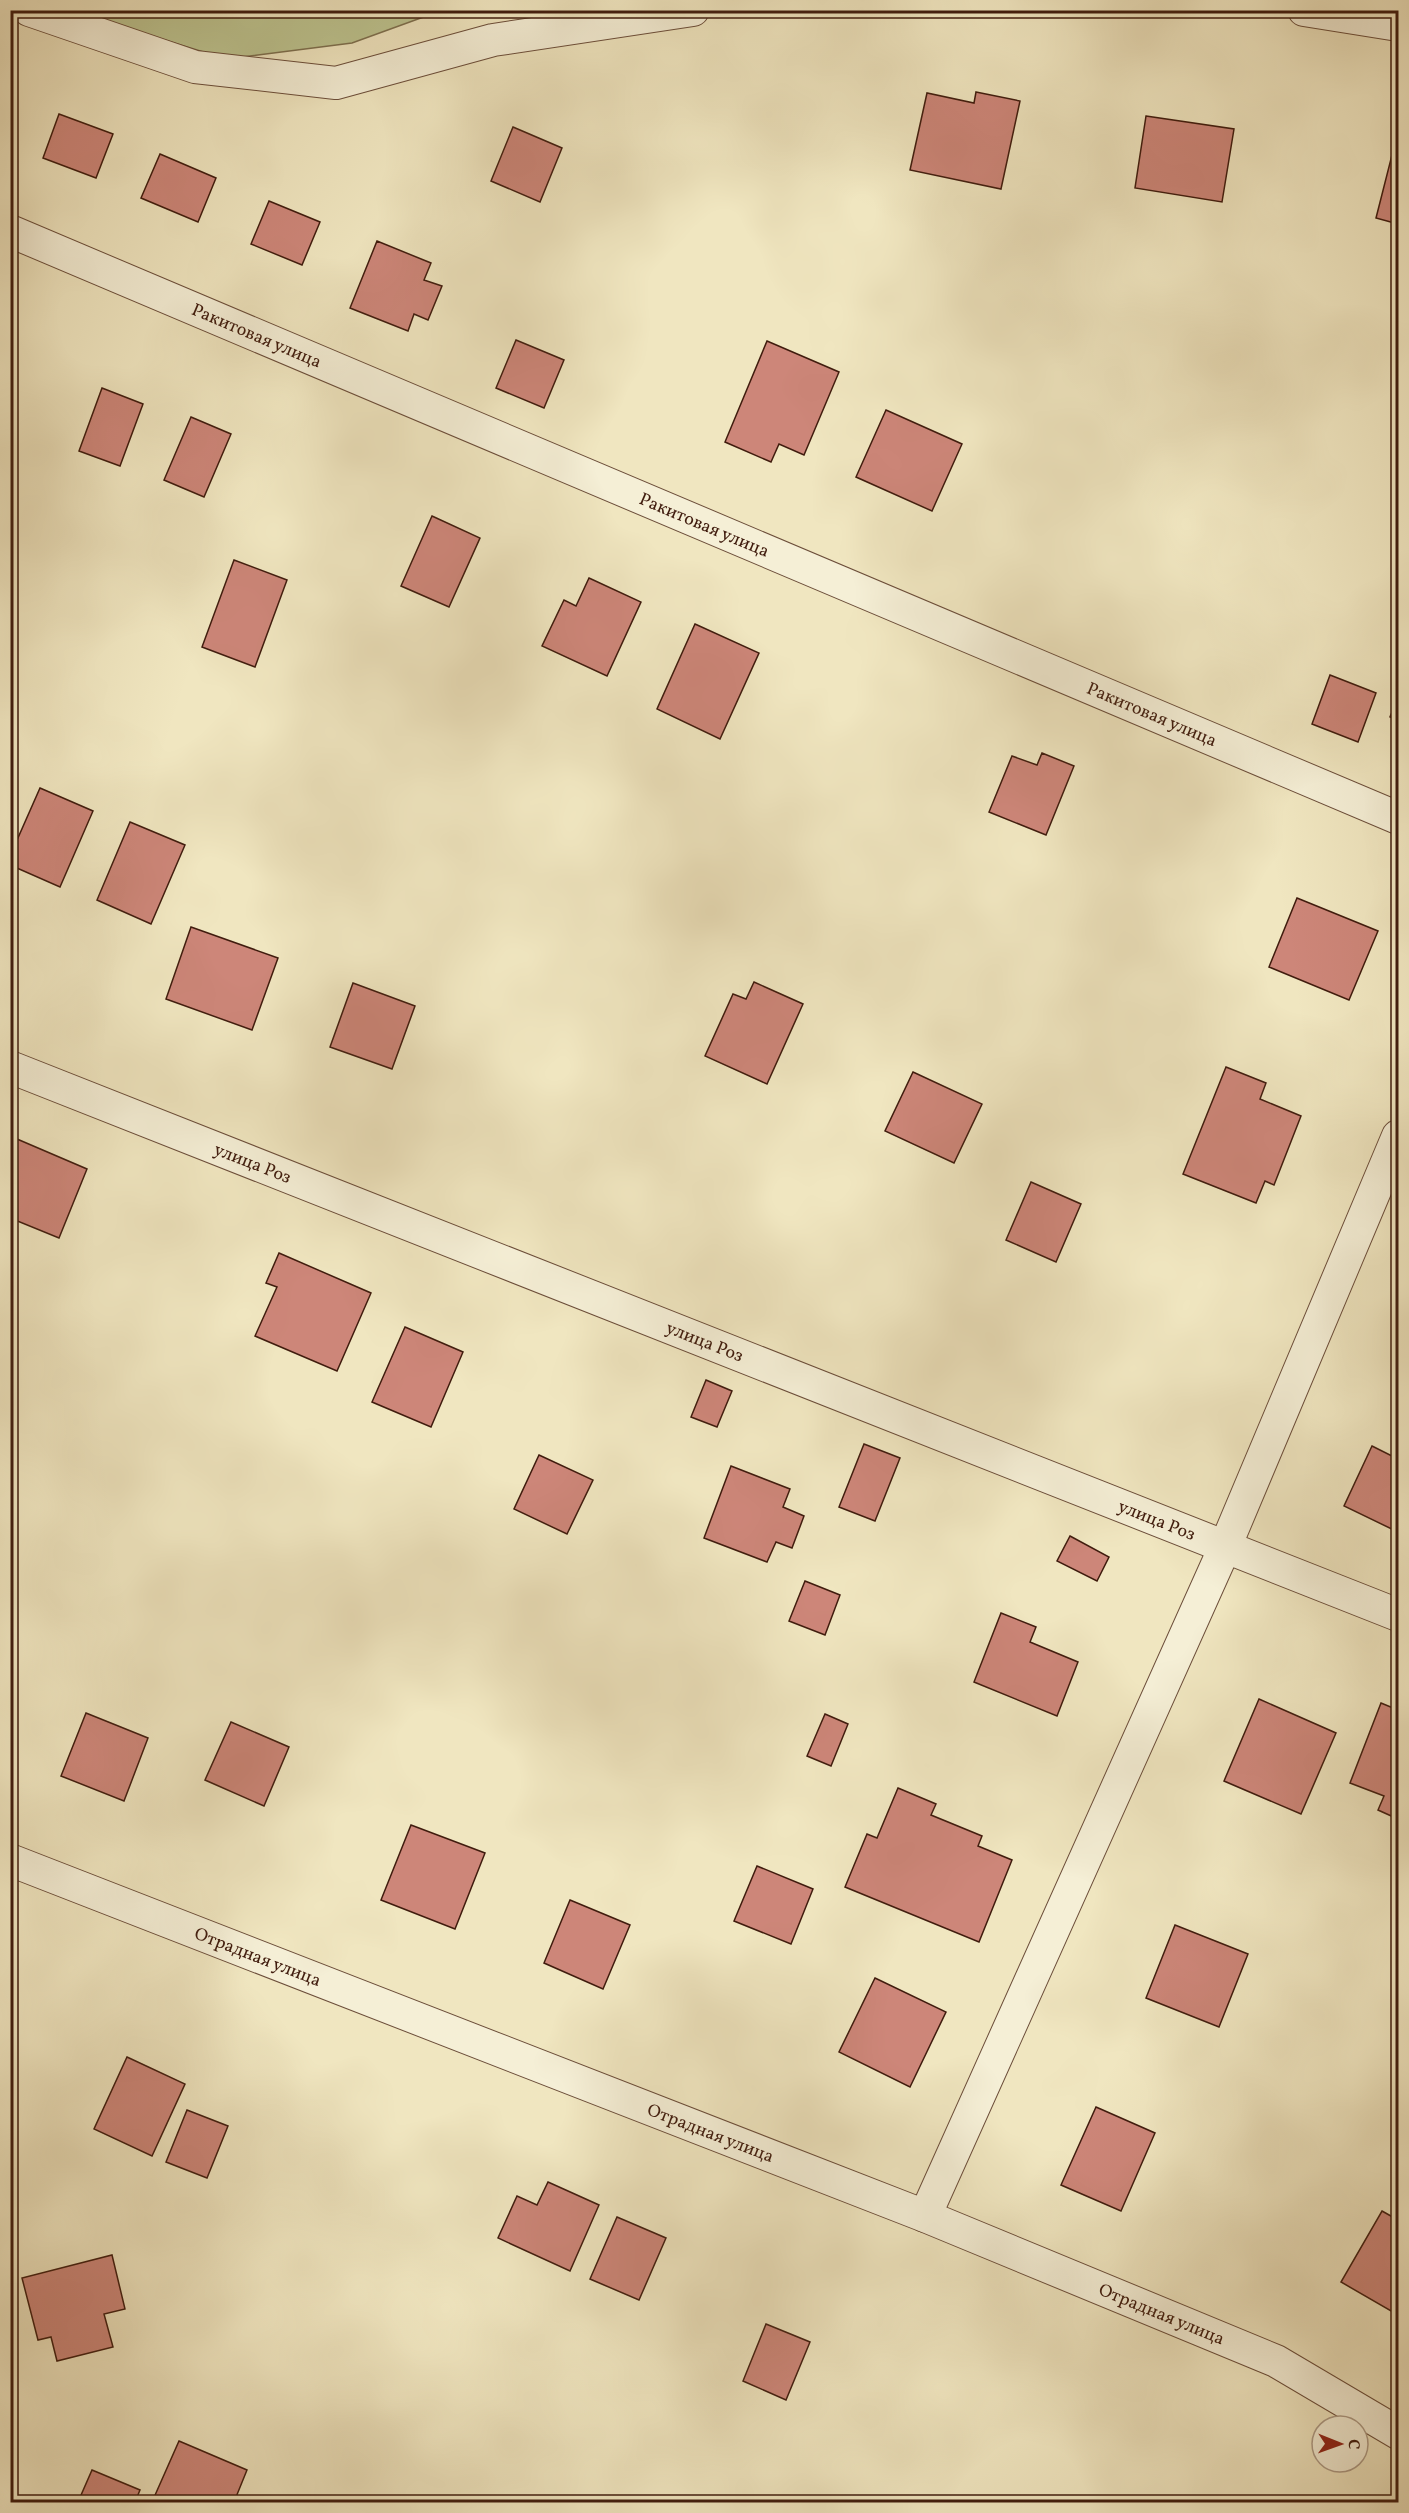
<svg xmlns="http://www.w3.org/2000/svg" width="1409" height="2513" font-family="Vollkorn,serif">
  <style>
    .green { fill: #bdc490; stroke: #7e704f; stroke-width: 1.5 }
    .building { fill: #cd8679; stroke: #401c0e; stroke-width: 1.5 }
    .lines { fill: none; stroke-linecap: round; stroke-linejoin: round }
    .street-casing { stroke: #6c4e3a; stroke-width: 34 }
    .street { stroke: #f5efd6; stroke-width: 32 }
    .labels { text-anchor: middle; stroke-width: 5; stroke-linejoin: round; paint-order: stroke }
    .street-label { font-size: 18px; fill: #401c0e; stroke: #f5efd6 }
  </style>
  <rect width="100%" height="100%" fill="#f0e6c0"/>
  <filter id="stains"><feTurbulence type="fractalNoise" baseFrequency=".00333" numOctaves="4"/><feColorMatrix values="0 0 0 0 .2 0 0 0 0 .09 0 0 0 0 .02 0 0 0 .5 -.17"/></filter>
  <radialGradient id="worn" r=".72"><stop offset=".6" stop-color="#630" stop-opacity="0"/><stop offset="1" stop-color="#630" stop-opacity=".3"/></radialGradient>
  <path class="green" d="M71,11H440L352,43L226,59Z"/>
  <g class="building">
    <path d="M976,92L1020,101L1001,189L910,170L927,93L974,103Z"/>
    <path d="M59,114L113,134L96,178L43,158Z"/>
    <path d="M1146,116L1234,129L1222,202L1135,188Z"/>
    <path d="M513,127L562,148L540,202L491,181Z"/>
    <path d="M1394,147L1398,149V224L1376,218Z"/>
    <path d="M160,154L216,178L198,222L141,198Z"/>
    <path d="M269,201L320,222L302,265L251,244Z"/>
    <path d="M377,241L431,263L424,280L442,286L428,320L414,314L408,331L350,308Z"/>
    <path d="M516,340L564,360L544,408L496,388Z"/>
    <path d="M767,341L839,372L804,455L779,444L771,462L725,442Z"/>
    <path d="M102,388L143,404L120,466L79,451Z"/>
    <path d="M886,410L962,444L932,511L856,477Z"/>
    <path d="M191,417L231,434L204,497L164,480Z"/>
    <path d="M432,516L480,538L449,607L401,586Z"/>
    <path d="M234,560L287,580L255,667L202,647Z"/>
    <path d="M589,578L641,602L607,676L542,646L564,600L576,606Z"/>
    <path d="M695,624L759,653L720,739L657,709Z"/>
    <path d="M1330,675L1376,693L1358,742L1312,724Z"/>
    <path d="M1398,698V721L1390,717Z"/>
    <path d="M1042,753L1074,766L1046,835L989,812L1012,756L1037,765Z"/>
    <path d="M40,788L93,811L60,887L10,865V856Z"/>
    <path d="M130,822L185,845L151,924L97,900Z"/>
    <path d="M1297,898L1378,931L1349,1000L1269,967Z"/>
    <path d="M191,927L278,958L252,1030L166,999Z"/>
    <path d="M754,982L803,1004L767,1084L705,1056L733,994L746,999Z"/>
    <path d="M353,983L415,1006L392,1069L330,1047Z"/>
    <path d="M1226,1067L1266,1083L1260,1099L1301,1116L1274,1185L1265,1181L1256,1203L1183,1174Z"/>
    <path d="M913,1072L982,1104L954,1163L885,1131Z"/>
    <path d="M10,1136L87,1169L59,1238L10,1218Z"/>
    <path d="M1031,1182L1081,1204L1056,1262L1006,1240Z"/>
    <path d="M279,1253L371,1293L337,1371L255,1336L277,1287L266,1283Z"/>
    <path d="M405,1327L463,1352L431,1427L372,1402Z"/>
    <path d="M706,1380L732,1391L717,1427L691,1417Z"/>
    <path d="M864,1444L900,1458L875,1521L839,1507Z"/>
    <path d="M1372,1446L1398,1459V1532L1344,1506Z"/>
    <path d="M539,1455L593,1480L567,1534L514,1509Z"/>
    <path d="M731,1466L790,1489L783,1507L804,1516L792,1548L776,1542L767,1562L704,1538Z"/>
    <path d="M1070,1536L1109,1557L1097,1581L1057,1561Z"/>
    <path d="M805,1581L840,1595L825,1635L789,1621Z"/>
    <path d="M1001,1613L1036,1627L1030,1642L1078,1662L1057,1716L974,1682Z"/>
    <path d="M1259,1699L1336,1733L1301,1814L1224,1781Z"/>
    <path d="M1381,1703L1398,1710V1819L1378,1810L1384,1796L1350,1783Z"/>
    <path d="M86,1713L148,1738L124,1801L61,1776Z"/>
    <path d="M825,1714L848,1724L831,1766L807,1756Z"/>
    <path d="M231,1722L289,1747L264,1806L205,1780Z"/>
    <path d="M898,1788L936,1804L931,1815L982,1836L978,1846L1012,1860L979,1942L845,1887L867,1834L877,1838Z"/>
    <path d="M411,1825L485,1853L455,1929L381,1900Z"/>
    <path d="M757,1866L813,1889L791,1944L734,1921Z"/>
    <path d="M570,1900L630,1925L603,1989L544,1963Z"/>
    <path d="M1175,1925L1248,1954L1219,2027L1146,1998Z"/>
    <path d="M875,1978L946,2012L910,2087L839,2052Z"/>
    <path d="M127,2057L185,2084L152,2156L94,2129Z"/>
    <path d="M1096,2107L1155,2133L1121,2211L1061,2185Z"/>
    <path d="M187,2110L228,2126L207,2178L166,2162Z"/>
    <path d="M548,2182L599,2205L570,2271L498,2238L517,2196L537,2205Z"/>
    <path d="M1382,2211L1398,2220V2315L1341,2282Z"/>
    <path d="M617,2217L666,2238L639,2300L590,2279Z"/>
    <path d="M112,2255L125,2309L104,2314L113,2347L57,2361L51,2337L38,2340L22,2278Z"/>
    <path d="M766,2324L810,2342L786,2400L743,2381Z"/>
    <path d="M179,2441L247,2470L234,2502H152Z"/>
    <path d="M92,2470L140,2490L135,2502H78Z"/>
  </g>
  <g class="lines">
    <defs>
      <g id="street">
        <path d="M29,10L195,67L336,83L493,40L693,10"/>
        <path d="M1304,10L1398,25"/>
        <path id="s1" d="M10,231L1398,818"/>
        <path id="s2" d="M10,1067L1398,1615"/>
        <path id="s3" d="M10,1860L925,2216L1276,2361L1398,2433"/>
        <path d="M925,2216L1225,1547L1398,1136"/>
      </g>
    </defs>
    <use href="#street" class="street-casing"/>
    <use href="#street" class="street"/>
  </g>
  <g class="labels">
    <g class="street-label">
      <text dy="6" stroke="none"><textPath href="#s1" startOffset="268">Ракитовая улица</textPath></text>
      <text dy="6" stroke="none"><textPath href="#s1" startOffset="754">Ракитовая улица</textPath></text>
      <text dy="6" stroke="none"><textPath href="#s1" startOffset="1240">Ракитовая улица</textPath></text>
      <text dy="6" stroke="none"><textPath href="#s2" startOffset="261">улица Роз</textPath></text>
      <text dy="6" stroke="none"><textPath href="#s2" startOffset="747">улица Роз</textPath></text>
      <text dy="6" stroke="none"><textPath href="#s2" startOffset="1233">улица Роз</textPath></text>
      <text dy="6" stroke="none"><textPath href="#s3" startOffset="266">Отрадная улица</textPath></text>
      <text dy="6" stroke="none"><textPath href="#s3" startOffset="752">Отрадная улица</textPath></text>
      <text dy="6" stroke="none"><textPath href="#s3" startOffset="1238">Отрадная улица</textPath></text>
    </g>
  </g>
  <rect width="1409" height="2513" fill="none" stroke="#f0e6c0" stroke-width="36"/>
  <rect x="12" y="12" width="1385" height="2489" fill="none" stroke="#401c0e" stroke-width="3"/>
  <rect x="18" y="18" width="1373" height="2477" fill="none" stroke="#401c0e" stroke-width="1.5"/>
  <g transform="translate(1340 2444) rotate(91)"><circle r="28" fill="#f5efd6" stroke="#ad9b86" stroke-width="1.5"/>
  <path d="M0-4.5L10 22L0 15L-10 22Z" fill="#8f2418"/>
  <text y="-9" font-size="16" font-weight="bold" text-anchor="middle" fill="#401c0e">С</text>
  </g>
  <rect width="100%" height="100%" filter="url(#stains)"/>
  <rect width="100%" height="100%" fill="url(#worn)"/>
</svg>
